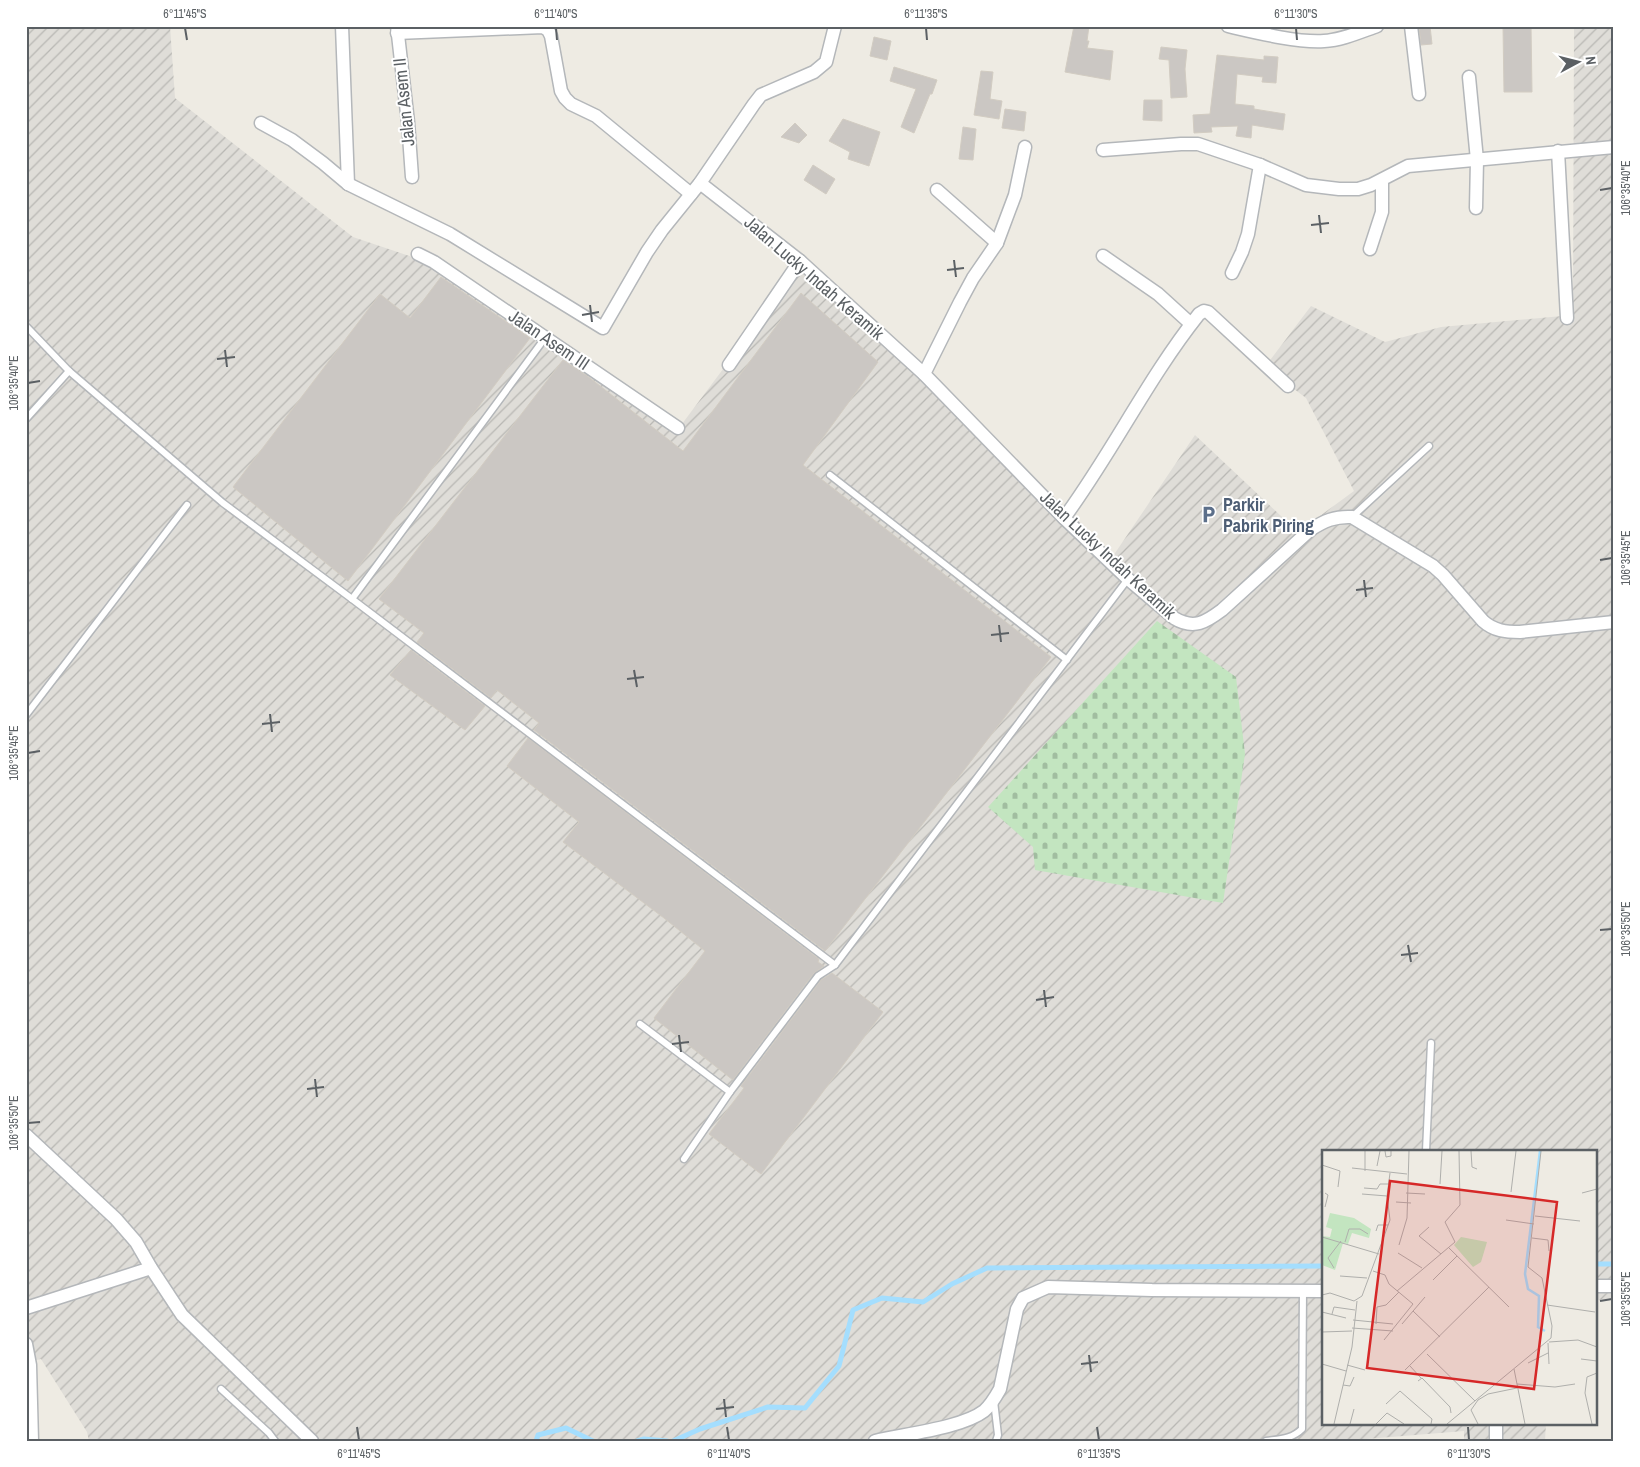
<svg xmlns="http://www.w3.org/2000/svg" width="1640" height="1467" font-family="'Archivo Narrow',sans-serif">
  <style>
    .industrial { fill: url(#industrial-furrows) }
    .cemetery { fill: url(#cemetery-stones) }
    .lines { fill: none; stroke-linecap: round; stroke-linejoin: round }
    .stream { stroke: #a4defe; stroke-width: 5 }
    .building { fill: #cbc7c3; stroke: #d2ccc2 }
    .lane-casing { stroke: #b4b7ba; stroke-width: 9 }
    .street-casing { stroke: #b4b7ba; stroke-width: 15 }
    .lane { stroke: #fff; stroke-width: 6 }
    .street { stroke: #fff; stroke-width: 12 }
    .ticks { fill: none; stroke: #5b6064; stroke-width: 2 }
    .labels { text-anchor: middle; stroke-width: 4; stroke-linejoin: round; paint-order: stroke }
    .street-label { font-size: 18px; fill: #5b6064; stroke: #fff }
    .service-label { font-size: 18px; font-weight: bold; fill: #4e5e75; stroke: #fff; text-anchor: start }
    .inset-river { fill: none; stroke: #a4defe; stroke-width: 2.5 }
    .inset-road { fill: none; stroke: #afafac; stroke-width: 1 }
    .view { fill: #d62828; fill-opacity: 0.15; stroke: #d62828; stroke-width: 2.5 }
    .inset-edge { fill: none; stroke: #5b6064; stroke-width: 2.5 }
    .neatline { fill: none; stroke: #5b6064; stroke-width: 2 }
    .ticks-label { font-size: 12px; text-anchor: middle; fill: #5b6064 }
  </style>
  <defs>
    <pattern id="industrial-furrows" width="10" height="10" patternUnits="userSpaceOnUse" patternTransform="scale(1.25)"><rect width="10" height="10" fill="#dfddd8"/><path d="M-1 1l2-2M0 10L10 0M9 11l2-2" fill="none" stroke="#b8b7b3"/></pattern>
    <pattern id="cemetery-stones" width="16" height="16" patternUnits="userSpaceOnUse" patternTransform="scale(1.25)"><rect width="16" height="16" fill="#c3e5c0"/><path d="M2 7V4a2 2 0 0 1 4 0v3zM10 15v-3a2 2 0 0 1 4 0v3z" fill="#a1bda0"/></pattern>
  </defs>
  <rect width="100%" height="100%" fill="#eeebe3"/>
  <path class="industrial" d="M26,26H170L175,98L353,237L439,266L676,432L800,266L932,387L1107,565L1195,435L1298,532L1354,491L1306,398L1265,367L1311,306L1385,342L1441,327L1573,315L1574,26H1614V1299L1596,1300V1151H1324V1423H1546L1545,1441H1464V1431L1342,1441H89L87,1432L41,1359L26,1362Z"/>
  <path class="cemetery" d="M1157,621L1236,677L1245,754L1223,903L1035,870L1033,847L988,807Z"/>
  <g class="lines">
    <g class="stream">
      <path d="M1596,1264H1614"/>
      <path d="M536,1441L538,1435L566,1428L593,1441"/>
      <path d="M637,1441L644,1439L667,1441"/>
      <path d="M673,1441L700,1429L768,1407L805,1408L839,1366L853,1310L882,1298L923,1302L952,1284L987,1268L1324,1266"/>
    </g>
  </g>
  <g class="building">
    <path d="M1074,26H1089L1087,41H1089L1087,48L1113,51L1110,80L1065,72Z"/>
    <path d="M1419,26H1430L1432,44L1421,45Z"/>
    <path d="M1503,26H1531L1532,92H1504Z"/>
    <path d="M874,37L891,41L887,60L870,56Z"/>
    <path d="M1161,47L1187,50L1185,69L1187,97L1171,98L1169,60L1159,59Z"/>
    <path d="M1217,55L1264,60V56L1278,57L1276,83L1262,82L1263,77L1237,74L1235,104L1254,106V109L1285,114L1283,130L1252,125L1251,138L1236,136L1238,126L1211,127L1212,132L1194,133L1193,115L1210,114Z"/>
    <path d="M894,67L937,80L932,94H930L914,133L901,127L916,89L890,81Z"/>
    <path d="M981,71L993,72L990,99L1002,101L999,119L974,115Z"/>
    <path d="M1144,100H1162V121L1143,120Z"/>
    <path d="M1005,109L1026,112L1024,131L1002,128Z"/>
    <path d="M843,119L880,132L869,166L848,159L850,152L829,141Z"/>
    <path d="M795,123L807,135L799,143L781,137Z"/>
    <path d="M963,127L976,129L973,160L959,159Z"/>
    <path d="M813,165L835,179L826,194L804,180Z"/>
    <path d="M441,277L530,338L348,581L233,487L380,294L410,318Z"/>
    <path d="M801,293L878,362L803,465L1051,657L825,951L534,730L539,723L497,690L491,698L417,642L424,633L379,599L563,360L586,375L683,451Z"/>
    <path d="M411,650L485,706L465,730L390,675Z"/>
    <path d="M528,738L819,959L818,962L824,966L814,973L733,1080L654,1018L705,951L664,918L563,842L579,822L507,766Z"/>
    <path d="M832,973L883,1012L761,1174L709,1134L744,1088L741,1086L821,980Z"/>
  </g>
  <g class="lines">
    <defs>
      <g id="lane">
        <path d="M27,327L69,371L223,503L352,599L835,965"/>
        <path d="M26,419L69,371"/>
        <path d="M830,475L1067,660"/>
        <path d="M1352,517L1429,446"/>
        <path d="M352,599L545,338"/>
        <path d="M26,715L187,505"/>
        <path d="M640,1024L730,1092"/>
        <path d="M1426,1151L1431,1043"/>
        <path d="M684,1159L730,1092L818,976L835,965L1128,579"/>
        <path d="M221,1389L269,1433L275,1441"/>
        <path d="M994,1401L998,1435L996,1441"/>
        <path d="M1266,1441C1280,1439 1292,1439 1302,1429L1303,1291"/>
      </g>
      <g id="street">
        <path d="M342,26L348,184"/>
        <path d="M397,26L408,122L412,177"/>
        <path d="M1228,26C1254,32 1298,43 1324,41C1342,40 1360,32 1377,26"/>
        <path d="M1411,26L1419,94"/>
        <path d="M397,33L543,27L548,30L551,36L561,91L565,98L571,104L596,116L691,194"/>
        <path d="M1469,77L1477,160L1476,208"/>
        <path d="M261,123L292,140L323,163L348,184L450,234L603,328L647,252L662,230L700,183L754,104L761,95L814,72L826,62L835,26"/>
        <path d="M1103,150L1181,144H1198L1260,165L1306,185L1339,189H1358L1371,185L1408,166L1614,147"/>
        <path d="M1558,151L1567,318"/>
        <path d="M700,183L800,261L924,374L1064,518L1128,579L1174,618C1194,630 1206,622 1222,610L1310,530C1324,521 1335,516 1352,517L1433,566L1443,575L1483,621C1494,631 1506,632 1520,632L1614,622"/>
        <path d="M937,190L997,243"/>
        <path d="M1370,249L1382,212V180"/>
        <path d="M418,254L434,262L678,428"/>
        <path d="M1103,256L1158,294L1191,324"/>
        <path d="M1232,273L1242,252L1248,234L1260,165"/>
        <path d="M729,365L800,261"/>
        <path d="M924,374L960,302L973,278L997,243L1015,195L1025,147"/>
        <path d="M1064,518C1112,453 1148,378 1199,314L1204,311L1208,312L1288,386"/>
        <path d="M26,1135L116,1219L136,1242L151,1268L182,1315L312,1441"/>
        <path d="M1596,1286H1614"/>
        <path d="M26,1308L151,1268"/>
        <path d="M26,1344L30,1365L32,1441"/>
        <path d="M1496,1423V1441"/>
        <path d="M875,1441C904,1434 962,1428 984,1411C991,1405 995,1398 1000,1389L1017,1309L1023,1298L1048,1287L1152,1290L1324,1291"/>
      </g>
    </defs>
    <use href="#lane" class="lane-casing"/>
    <use href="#street" class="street-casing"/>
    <use href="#lane" class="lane"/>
    <use href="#street" class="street"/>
  </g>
  <path class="ticks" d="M185,28L187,40M556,28L557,40M926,28L927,40M1296,28L1297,40M1600,190L1612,188M1319,215L1321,233M1311,225L1329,223M954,260L956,277M947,270L964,268M590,305L592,322M582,315L599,312M225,350L227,367M217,359L235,357M28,383L40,381M1600,560L1612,558M1364,580L1366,597M1356,590L1373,588M999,625L1001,642M991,635L1009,633M634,670L637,687M627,679L644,677M270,714L272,732M262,724L280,722M28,753L40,751M1600,930L1612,929M1408,945L1411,962M1401,955L1418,953M1044,990L1046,1007M1036,1000L1054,997M679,1035L681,1052M672,1044L689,1042M315,1079L317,1097M307,1089L324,1087M28,1123L40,1122M1600,1301L1612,1299M1089,1355L1091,1372M1081,1364L1098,1362M724,1399L726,1417M716,1409L734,1407M357,1427L359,1440M727,1427L729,1440M1097,1427L1099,1440M1468,1427L1469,1440"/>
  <defs>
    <symbol id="parking-bare" viewBox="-9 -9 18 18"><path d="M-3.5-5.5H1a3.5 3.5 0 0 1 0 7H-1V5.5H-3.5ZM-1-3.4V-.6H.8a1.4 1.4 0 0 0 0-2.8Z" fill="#5c6f8a" stroke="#fff" stroke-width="2.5" paint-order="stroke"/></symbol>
  </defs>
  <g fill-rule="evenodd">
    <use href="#parking-bare" x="1196" y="502" width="25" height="25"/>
  </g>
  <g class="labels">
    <g class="street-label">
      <text transform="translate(404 102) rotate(-96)" y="6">Jalan Asem II</text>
      <text transform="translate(814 278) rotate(41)" y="6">Jalan Lucky Indah Keramik</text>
      <text transform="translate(549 340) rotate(34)" y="6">Jalan Asem III</text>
      <text transform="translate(1108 555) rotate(43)" y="6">Jalan Lucky Indah Keramik</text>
    </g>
    <g class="service-label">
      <text x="1223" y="511">Parkir<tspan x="1223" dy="21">Pabrik Piring</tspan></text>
    </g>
  </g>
  <g transform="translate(1322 1150)">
    <rect width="275" height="275" fill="#eeebe3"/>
    <path d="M8,63L32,68L49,79L47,88L30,83L26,94L21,93L13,120L0,115V86L8,87L10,79L4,77ZM139,87L165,92L159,112L151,117L132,95Z" fill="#c3e5c0"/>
    <path class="inset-river" d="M218,1L203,124L206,139L217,146L216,177L223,181"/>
    <path class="inset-road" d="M43,1V21M63,1L64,7L69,6V1M149,1L150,17L155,19M0,15L18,21L16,37M55,16L58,1M30,18L85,24M118,34L120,1M42,38L55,39L58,34H67M189,42L194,1M3,43L6,45L3,57M84,43L103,44M260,43L275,39M40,44L65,46M74,52L89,53M213,66L258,71M184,70L212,74M107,77L97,86L119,104M54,81L56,75H66M0,87L57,104M210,88L226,90L227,101M23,92L27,79H38L46,84M77,95L85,68L87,1M127,98L187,157M76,103L100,118M12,118L6,108L19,91M51,121L63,125L67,134L91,154L62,190M18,126L45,128M111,130L135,106M275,139V164M75,141L133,92L123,72L138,55L137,1M0,145L8,143L32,151L40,146L68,70L65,46L68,23M225,155L273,162M91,161L118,187M0,162L24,168M10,164L12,157L33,160M31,170L71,174M54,174L55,157L64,155L77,142M80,174L103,147M30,178L71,181M0,182L30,181M227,192L256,190L275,197M226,193L227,214M105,204L153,251M259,209L275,211M206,213L226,203M0,214L24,221M25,215L43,220M88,216L99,228M192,219L203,274M83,220L167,137M96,231L100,228L128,257L129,263M195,234L233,237L253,234M21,235L28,236L32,227M64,254L78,241L110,269L109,274M12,274L30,197L35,151M28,274L32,259M54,274L65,263L82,274M125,274L229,188L230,176L220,128L206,117L219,1M156,274L149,260L156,250L166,244L195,238M270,274L263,243L265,227L275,223"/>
    <path class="view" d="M68,31L235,52L212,239L45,218Z"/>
    <rect width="275" height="275" class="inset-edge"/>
  </g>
  <rect width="1640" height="1467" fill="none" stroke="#ffffff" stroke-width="55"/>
  <g transform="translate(1578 62) rotate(83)" stroke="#ffffff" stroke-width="4" paint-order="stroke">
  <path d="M0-4L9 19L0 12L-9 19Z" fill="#5b6064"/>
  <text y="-8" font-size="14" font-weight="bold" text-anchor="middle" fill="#5b6064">N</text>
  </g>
  <rect x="28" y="28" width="1584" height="1412" class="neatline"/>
  <g class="ticks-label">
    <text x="185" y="18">6°11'45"S</text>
    <text x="556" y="18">6°11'40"S</text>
    <text x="926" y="18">6°11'35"S</text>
    <text x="1296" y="18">6°11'30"S</text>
    <text transform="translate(1626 188) rotate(-90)" y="4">106°35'40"E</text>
    <text transform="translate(14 383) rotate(-90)" y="4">106°35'40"E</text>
    <text transform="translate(1626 558) rotate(-90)" y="4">106°35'45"E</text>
    <text transform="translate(14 753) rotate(-90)" y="4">106°35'45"E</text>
    <text transform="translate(1626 929) rotate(-90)" y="4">106°35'50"E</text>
    <text transform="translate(14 1123) rotate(-90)" y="4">106°35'50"E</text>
    <text transform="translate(1626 1299) rotate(-90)" y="4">106°35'55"E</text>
    <text x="359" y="1458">6°11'45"S</text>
    <text x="729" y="1458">6°11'40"S</text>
    <text x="1099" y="1458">6°11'35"S</text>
    <text x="1469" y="1458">6°11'30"S</text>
  </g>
</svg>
